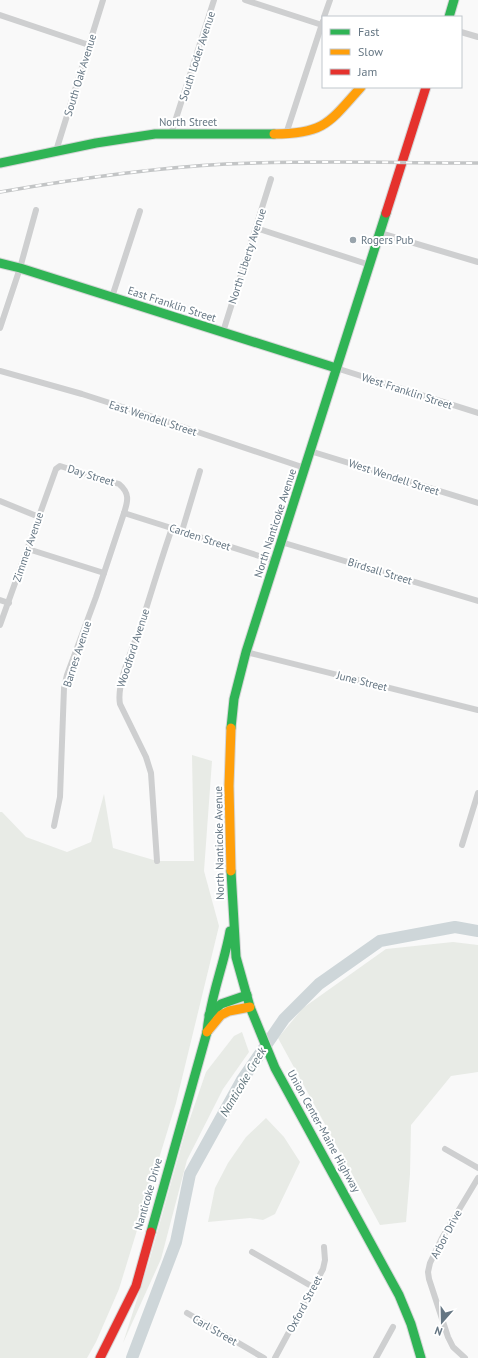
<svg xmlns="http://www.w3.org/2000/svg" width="478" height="1358" font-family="'PT Sans',sans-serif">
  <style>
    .green { fill: #e8ebe6 }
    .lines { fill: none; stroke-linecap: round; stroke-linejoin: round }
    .river { stroke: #ced6d9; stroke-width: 12 }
    .fast-casing { stroke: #d5d6d7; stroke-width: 11 }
    .slow-casing { stroke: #d5d6d7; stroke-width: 11 }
    .jam-casing { stroke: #d5d6d7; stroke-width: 11 }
    .street { stroke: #cecfd0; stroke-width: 6 }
    .fast { stroke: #30b455; stroke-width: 9 }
    .slow { stroke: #ff9f0a; stroke-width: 9 }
    .jam { stroke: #e5322d; stroke-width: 9 }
    .rail-casing { stroke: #c3c5c6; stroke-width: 3.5 }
    .rail { stroke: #fff; stroke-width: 2; stroke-dasharray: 6; stroke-linecap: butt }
    .poi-dot { fill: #99a4ac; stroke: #fff; stroke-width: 1.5 }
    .labels { text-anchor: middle; stroke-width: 4; stroke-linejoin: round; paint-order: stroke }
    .street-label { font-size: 11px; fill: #657683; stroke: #fff }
    .poi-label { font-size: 11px; fill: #657683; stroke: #fff; text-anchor: start }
    .water-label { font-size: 12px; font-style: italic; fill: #60757c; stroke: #fff }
  </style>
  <rect width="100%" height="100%" fill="#f9f9f9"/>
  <g class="green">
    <path d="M192,755L212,761L204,871L219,926L176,1103L119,1289L96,1342L87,1358H0V812H2L26,837L67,852L91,842L104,794L113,848L157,861H194Z"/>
    <path d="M453,942L478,945V1072L451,1076L411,1125L410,1174L406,1222L380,1225L278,1038L303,1008L386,949Z"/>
    <path d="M242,1032L249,1052L223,1089L187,1160L161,1259L123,1343L149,1262L185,1133L206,1072L234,1036Z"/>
    <path d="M266,1118L284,1137L300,1162L275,1214L263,1220L250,1218L208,1222L215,1188L228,1163L246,1137Z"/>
  </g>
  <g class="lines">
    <path class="river" d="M132,1358L176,1242L190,1174L242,1080L284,1019L319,984L380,941L455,927L478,931"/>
    <defs>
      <g id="fast">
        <path d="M449,17L454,0"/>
        <path d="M0,163L96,143L155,134H274"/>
        <path d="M0,263L20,268L336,368"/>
        <path d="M231,728L234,699L246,652L386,213"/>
        <path d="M231,871L236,957L250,1007L275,1068L399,1295L411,1324L421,1358"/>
        <path d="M209,1015L221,1004L247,995"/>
        <path d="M207,1032C210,997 224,965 230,931"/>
        <path d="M151,1232L207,1032"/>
      </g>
      <g id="slow">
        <path d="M274,134C324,134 329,123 361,87"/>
        <path d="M231,728L229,786L231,871"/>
        <path d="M207,1032L221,1015L229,1011L250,1007"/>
      </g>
      <g id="jam">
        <path d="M386,213L426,87"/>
        <path d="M100,1358L136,1286L151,1232"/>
      </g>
    </defs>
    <use href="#fast" class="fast-casing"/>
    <use href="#slow" class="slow-casing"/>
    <use href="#jam" class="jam-casing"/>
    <g class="street">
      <path d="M245,0L322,25"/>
      <path d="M0,15L89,45"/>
      <path d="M324,17L330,0"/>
      <path d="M461,32L478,37"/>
      <path d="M171,134L214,0"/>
      <path d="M286,134L323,21"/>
      <path d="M56,151L103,0"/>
      <path d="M256,228L370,265"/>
      <path d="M380,233L478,262"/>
      <path d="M112,297L140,211"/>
      <path d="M0,328L20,268L36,210"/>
      <path d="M223,332L271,179"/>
      <path d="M336,368L478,413"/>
      <path d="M0,371L82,394L144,414L305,468"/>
      <path d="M310,451L478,503"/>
      <path d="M0,501L39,517"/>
      <path d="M124,513L275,561"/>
      <path d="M182,531L200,471"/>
      <path d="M281,542L478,601"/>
      <path d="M28,549L104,573"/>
      <path d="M0,600L9,603"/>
      <path d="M0,625L56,469L60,466L119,484C130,493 128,501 124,513L96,597L67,675L64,688L60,797L54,826"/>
      <path d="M246,652L478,710"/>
      <path d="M462,845L478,793"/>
      <path d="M157,861L151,773L146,757L120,704C116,683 134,646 141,625C151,593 161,560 172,528"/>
      <path d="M445,1149L478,1168"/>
      <path d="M252,1252L313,1287"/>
      <path d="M187,1313L264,1358"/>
      <path d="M275,1358L323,1269L325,1260L324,1247"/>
      <path d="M376,1358L393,1327"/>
      <path d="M465,1358L453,1347L448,1337L429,1279L428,1272L430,1263L442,1238L478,1178"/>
    </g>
    <use href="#fast" class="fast"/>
    <use href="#slow" class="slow"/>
    <use href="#jam" class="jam"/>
    <defs>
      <path id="rail" d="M0,192C75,179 150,168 226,164C310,160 394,163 478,163"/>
    </defs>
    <use href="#rail" class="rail-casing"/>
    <use href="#rail" class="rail"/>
  </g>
  <circle class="poi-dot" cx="353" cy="240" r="4"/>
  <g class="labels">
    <g class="street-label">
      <text transform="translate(197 56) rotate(-72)" y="4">South Loder Avenue</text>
      <text transform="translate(80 75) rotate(-73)" y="4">South Oak Avenue</text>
      <text x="188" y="126">North Street</text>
      <text transform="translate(247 256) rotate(-72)" y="4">North Liberty Avenue</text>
      <text transform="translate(172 304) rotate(18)" y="4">East Franklin Street</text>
      <text transform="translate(407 391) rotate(18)" y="4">West Franklin Street</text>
      <text transform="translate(153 418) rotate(18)" y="4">East Wendell Street</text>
      <text transform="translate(91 475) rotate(17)" y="4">Day Street</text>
      <text transform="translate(394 477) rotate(18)" y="4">West Wendell Street</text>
      <text transform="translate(275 523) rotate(-72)" y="4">North Nanticoke Avenue</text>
      <text transform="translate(200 537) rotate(18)" y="4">Carden Street</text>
      <text transform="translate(28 547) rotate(-71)" y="4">Zimmer Avenue</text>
      <text transform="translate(380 571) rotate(17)" y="4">Birdsall Street</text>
      <text transform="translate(133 648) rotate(-72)" y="4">Woodford Avenue</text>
      <text transform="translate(77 654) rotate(-72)" y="4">Barnes Avenue</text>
      <text transform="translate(362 681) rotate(14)" y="4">June Street</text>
      <text transform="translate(219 843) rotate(-91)" y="4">North Nanticoke Avenue</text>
      <text transform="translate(324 1131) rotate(61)" y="4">Union Center-Maine Highway</text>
      <text transform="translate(148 1194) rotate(-74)" y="4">Nanticoke Drive</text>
      <text transform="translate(446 1234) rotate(-62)" y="4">Arbor Drive</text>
      <text transform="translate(304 1304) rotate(-62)" y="4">Oxford Street</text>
      <text transform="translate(215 1330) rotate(30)" y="4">Carl Street</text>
    </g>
    <g class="poi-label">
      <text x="361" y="244">Rogers Pub</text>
    </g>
    <g class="water-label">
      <text transform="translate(243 1082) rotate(-59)" y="4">Nanticoke Creek</text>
    </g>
  </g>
  <rect x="322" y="16" width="140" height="72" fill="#ffffff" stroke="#c1c8cd"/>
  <rect x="330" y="29" width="20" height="6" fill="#30b455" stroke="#c1c8cd"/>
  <text x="358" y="36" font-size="12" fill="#657683">Fast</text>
  <rect x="330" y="49" width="20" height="6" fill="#ff9f0a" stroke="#c1c8cd"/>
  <text x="358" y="56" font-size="12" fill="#657683">Slow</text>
  <rect x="330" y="69" width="20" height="6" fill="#e5322d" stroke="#c1c8cd"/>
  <text x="358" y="76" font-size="12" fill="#657683">Jam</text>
  <g transform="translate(442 1322) rotate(200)" stroke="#ffffff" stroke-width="3" paint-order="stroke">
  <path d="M0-3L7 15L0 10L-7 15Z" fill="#657683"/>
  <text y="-6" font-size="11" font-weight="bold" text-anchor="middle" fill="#657683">N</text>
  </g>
</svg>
